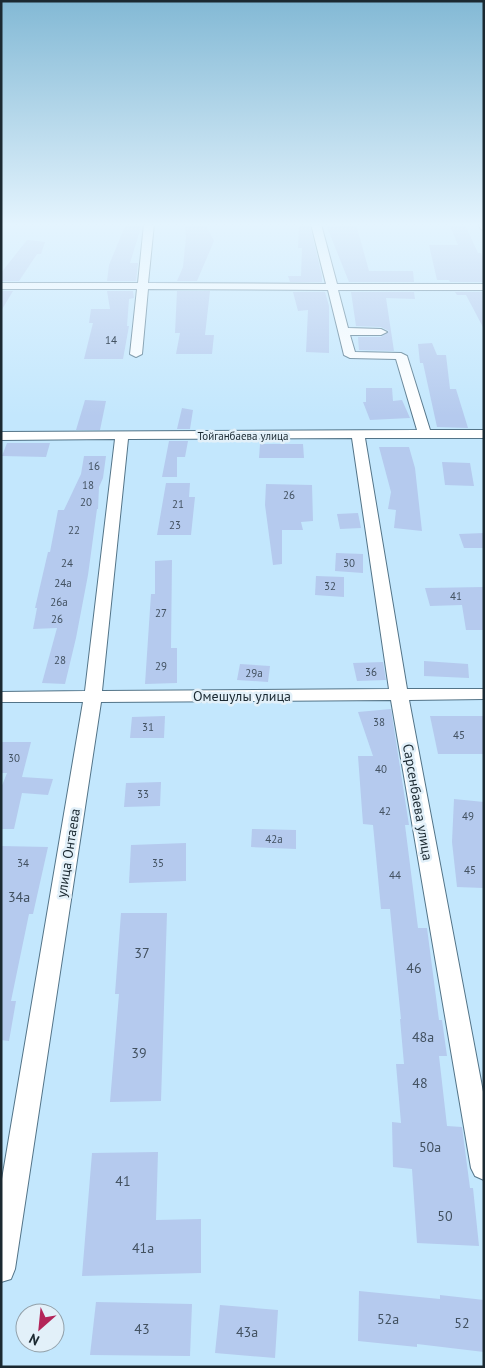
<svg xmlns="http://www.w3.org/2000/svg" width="485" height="1368" font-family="'PT Sans',sans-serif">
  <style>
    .building { fill: #b5caee }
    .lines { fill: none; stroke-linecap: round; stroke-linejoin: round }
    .minor-casing { stroke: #537488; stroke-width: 2 }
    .minor { fill: #fff; fill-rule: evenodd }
    .labels { text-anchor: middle; stroke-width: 5; stroke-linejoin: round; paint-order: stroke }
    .number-label { font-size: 11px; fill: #425160 }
    .far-street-label { font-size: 11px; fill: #1b2931; stroke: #e2f0f9 }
    .street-label { font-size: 14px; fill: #1b2931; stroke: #e2f0f9 }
    .near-number-label { font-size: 14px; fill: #425160 }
  </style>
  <rect width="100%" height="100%" fill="#c3e7fd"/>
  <g class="building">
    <path d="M126,224H142L130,263H138L136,281H107L109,265Z"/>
    <path d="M338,224H356L369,271H413L414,282H349L327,227H338Z"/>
    <path d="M206,225L214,241L197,281H177L183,267L186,237L185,227Z"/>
    <path d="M299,226H310L322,276V282H290L288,276H301L302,248H298Z"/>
    <path d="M450,226L466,227L478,253H481L484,260V282H450L449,280H437L429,245H458Z"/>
    <path d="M27,240L45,242L41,254H37L19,281H1V273Z"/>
    <path d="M1,291H13L1,311Z"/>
    <path d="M107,291H133L134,298L129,299L127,326H129L123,359H84L93,323H89L91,309H110Z"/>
    <path d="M177,291H210L205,335H214L212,354H176L180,333H175Z"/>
    <path d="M293,292H325L329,306V353L306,352L308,310L298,311Z"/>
    <path d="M351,292H414L415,299L386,298L394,351L359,350L358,337H381L389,331L381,327L356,326Z"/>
    <path d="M455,292H484V329L466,295H457Z"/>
    <path d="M432,343L437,355H446L450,389H456L468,428L437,427L423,363H420L418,344Z"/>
    <path d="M366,388H392L393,401L402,400L410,418L370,420L363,402H366Z"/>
    <path d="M85,400L106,401L100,430H76Z"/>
    <path d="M182,408L193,410L190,429H177Z"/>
    <path d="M169,441H188L185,457H177V477H162Z"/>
    <path d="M7,443H50L46,457L2,456Z"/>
    <path d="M260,444H303L304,458H259Z"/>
    <path d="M379,447H409L415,468L422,531L394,528L396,510L388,509L391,492Z"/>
    <path d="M84,456H106L103,478L99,487L98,509H97L88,575L76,638L65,684L42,683L57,628L33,629L37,608H35L48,552H50L58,510H64L81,474Z"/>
    <path d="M442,462L470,463L474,486L445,485Z"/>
    <path d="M166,483H190L189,497H195L191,535H157Z"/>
    <path d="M266,484L312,485L313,521L301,522L303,530H282V564L273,565L265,505Z"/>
    <path d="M358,513L361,528L340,529L337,514Z"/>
    <path d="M484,533V548H464L459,534Z"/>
    <path d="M336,553L363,554V573L335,571Z"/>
    <path d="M172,560L171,648H177V683L145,684L151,594H155V561Z"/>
    <path d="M316,576L344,577V597L315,595Z"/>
    <path d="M484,587V630H466L462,605L430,606L425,588Z"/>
    <path d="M424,661L468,664L469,678L424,676Z"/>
    <path d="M383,662L386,680L357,681L353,663Z"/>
    <path d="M240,664L270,666L268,682L237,680Z"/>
    <path d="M391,709L409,825H405L418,928H427L439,1020H442L447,1056H439L447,1126L462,1127L470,1188H473L479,1246L417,1243L412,1169L393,1167L392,1122L401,1123L396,1064H404L400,1019H401L390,909H381L373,825L363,824L358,756H373L358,712Z"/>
    <path d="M165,716L164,738H130L132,717Z"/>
    <path d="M430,716H484V754H438Z"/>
    <path d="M1,742H31L22,777L53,779L48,795L22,793L14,829H1V788L7,773H1Z"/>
    <path d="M161,782L160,806L124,807L126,783Z"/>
    <path d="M454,799L484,802V888L457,887L452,842Z"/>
    <path d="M252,829L296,830V849L251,847Z"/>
    <path d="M186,843V881L129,883L131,845Z"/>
    <path d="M1,846L48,847L33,914H29L11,1001H16L9,1041L1,1040Z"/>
    <path d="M121,913H167L161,1101L110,1102L119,994H115Z"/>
    <path d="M158,1152L156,1220L201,1219V1273L82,1276L92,1153Z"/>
    <path d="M359,1291L440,1299V1295L484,1300V1352L417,1344V1347L358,1341Z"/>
    <path d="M96,1302L192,1304L190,1356L90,1355Z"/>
    <path d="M220,1305L278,1310L275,1358L215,1353Z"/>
  </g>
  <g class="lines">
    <defs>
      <g id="minor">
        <path d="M144,224H154L148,283L326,284L311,224H321L337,284H484V290H338L348,328L381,329L387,332L381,335H350L355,352L401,353L407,356L430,430H484V438H365L407,689H484V699L409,700L484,1097V1180L475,1176L471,1168L391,700L101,702L15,1269L11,1279L1,1282V1185L83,702H1V692L85,691L115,439L1,440V432L417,430L396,359L350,358L344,355L328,290L148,289L142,354L136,357L130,354L137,289H1V283H138ZM352,438L389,689L102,691L128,439Z"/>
        <path d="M478,224H484V230L481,229Z"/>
      </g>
    </defs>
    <use href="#minor" class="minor-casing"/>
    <use href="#minor" class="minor"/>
  </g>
  <linearGradient id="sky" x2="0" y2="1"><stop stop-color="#83b9d5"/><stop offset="0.54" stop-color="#e4f4fe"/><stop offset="1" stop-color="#e4f4fe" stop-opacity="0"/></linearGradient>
  <rect width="485" height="416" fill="url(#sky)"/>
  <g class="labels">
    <g class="number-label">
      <text x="111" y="344">14</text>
      <text x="94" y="470">16</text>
      <text x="88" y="489">18</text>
      <text x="289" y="499">26</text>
      <text x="86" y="506">20</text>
      <text x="178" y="508">21</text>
      <text x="175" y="529">23</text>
      <text x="74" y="534">22</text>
      <text x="67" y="567">24</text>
      <text x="349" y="567">30</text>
      <text x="63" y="587">24а</text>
      <text x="330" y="590">32</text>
      <text x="456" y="600">41</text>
      <text x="59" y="606">26а</text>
      <text x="161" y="617">27</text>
      <text x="57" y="623">26</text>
      <text x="60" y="664">28</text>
      <text x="161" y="670">29</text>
      <text x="371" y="676">36</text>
      <text x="254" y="677">29а</text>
      <text x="379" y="726">38</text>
      <text x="148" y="731">31</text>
      <text x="459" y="739">45</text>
      <text x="14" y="762">30</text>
      <text x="381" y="773">40</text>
      <text x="143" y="798">33</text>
      <text x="385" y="815">42</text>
      <text x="468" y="820">49</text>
      <text x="274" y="843">42а</text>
      <text x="23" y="867">34</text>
      <text x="158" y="867">35</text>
      <text x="470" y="874">45</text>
      <text x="395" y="879">44</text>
    </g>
    <g class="far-street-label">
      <text x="243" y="440">Тойганбаева улица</text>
    </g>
    <g class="street-label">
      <text x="242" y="701">Омешулы улица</text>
      <text transform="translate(418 802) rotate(80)" y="5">Сарсенбаева улица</text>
      <text transform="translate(68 853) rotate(-81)" y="5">улица Онтаева</text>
    </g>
    <g class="near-number-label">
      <text x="19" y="902">34а</text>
      <text x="142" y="958">37</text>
      <text x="414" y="973">46</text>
      <text x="423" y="1042">48а</text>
      <text x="139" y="1058">39</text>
      <text x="420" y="1088">48</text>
      <text x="430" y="1152">50а</text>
      <text x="123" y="1186">41</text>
      <text x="445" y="1221">50</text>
      <text x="143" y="1253">41а</text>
      <text x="388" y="1324">52а</text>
      <text x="462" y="1328">52</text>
      <text x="142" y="1334">43</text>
      <text x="247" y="1337">43а</text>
    </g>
  </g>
  <rect width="485" height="1368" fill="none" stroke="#1b2931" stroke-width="5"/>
  <g transform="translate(40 1328) rotate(207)"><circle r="24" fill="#e2f0f9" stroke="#92a0a9"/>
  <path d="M0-4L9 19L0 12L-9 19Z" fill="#b32559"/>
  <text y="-8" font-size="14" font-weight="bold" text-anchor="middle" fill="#1b2931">N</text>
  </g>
</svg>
